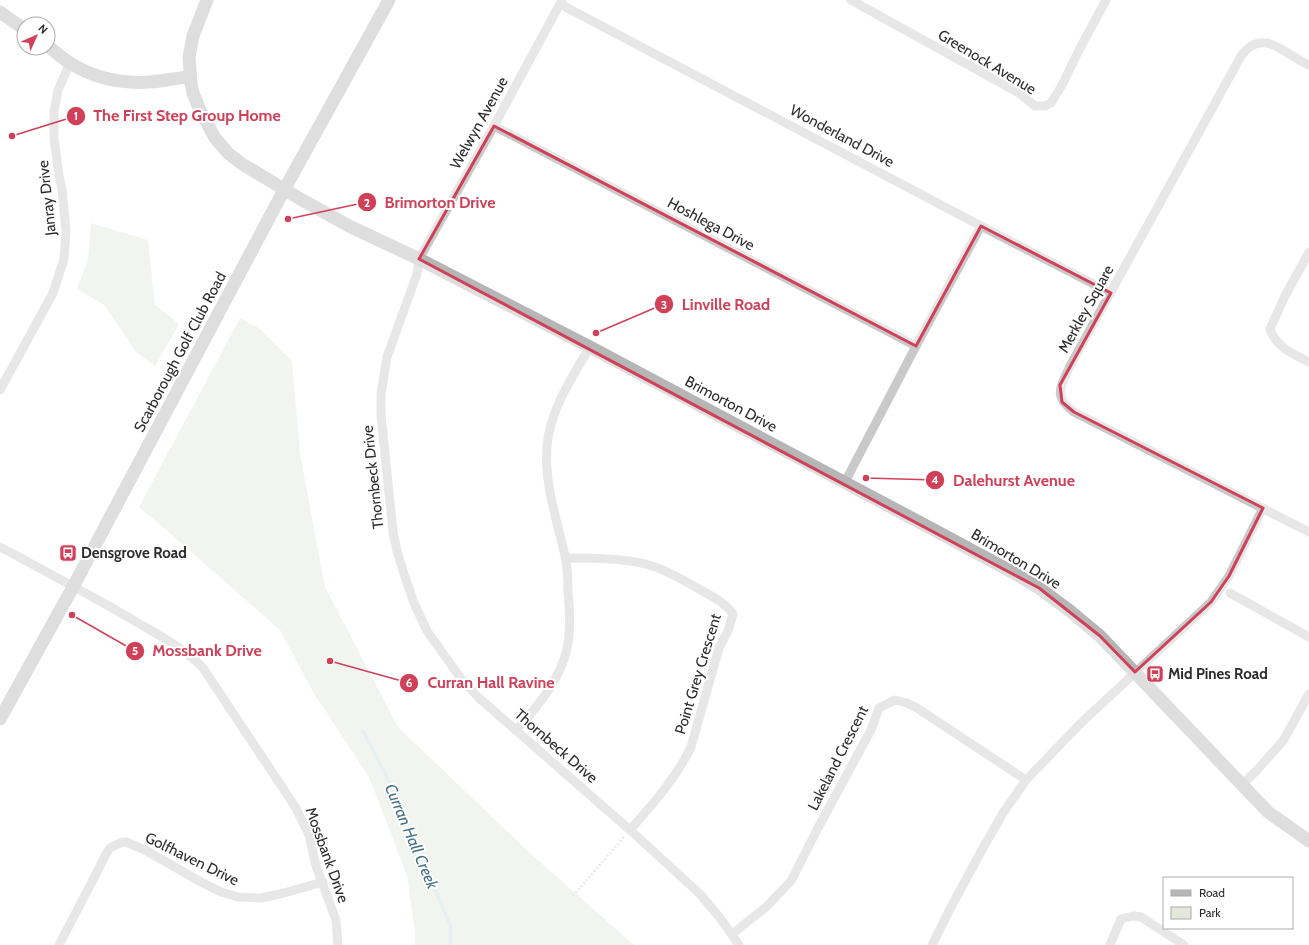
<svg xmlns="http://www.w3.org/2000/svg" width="1309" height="945" font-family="Cabin,sans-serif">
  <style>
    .green { fill: #e3e8db }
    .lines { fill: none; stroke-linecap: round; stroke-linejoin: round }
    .stream { stroke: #c8dde6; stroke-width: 3.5 }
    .path { stroke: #c9c9c9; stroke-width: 2; stroke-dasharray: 2 2; stroke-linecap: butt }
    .street { stroke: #c9c9c9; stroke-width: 9 }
    .secondary { stroke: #b6b6b6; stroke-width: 13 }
    .marked { fill: none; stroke: #d04159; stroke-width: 3; stroke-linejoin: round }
    .labels { text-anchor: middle; stroke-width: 4; stroke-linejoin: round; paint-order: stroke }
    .street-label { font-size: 15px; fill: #2c2c2c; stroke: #fff }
    .poi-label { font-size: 15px; font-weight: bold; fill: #2c2c2c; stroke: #fff; text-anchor: start }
    .water-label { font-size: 16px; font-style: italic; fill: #447184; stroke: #fff }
    .leader { fill: none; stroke: #d04159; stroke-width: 1.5 }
    .callout-dot { fill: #d04159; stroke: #fff; stroke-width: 1.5 }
    .mark-label { font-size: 12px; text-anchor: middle; font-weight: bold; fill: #fff }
    .callout-label { font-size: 16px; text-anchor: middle; font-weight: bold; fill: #d04159; stroke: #fff; stroke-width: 4; stroke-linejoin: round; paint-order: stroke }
  </style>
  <rect width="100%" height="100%" fill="#fff"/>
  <g class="green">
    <path d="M91,223L148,240L155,305L179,324L155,366L137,353L104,305L77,289L88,259Z"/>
    <path d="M240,318L259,328L292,361L300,454L325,587L398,727L531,854L634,945H415V933L407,875L369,777L313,692L280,630L164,528L139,507Z"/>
  </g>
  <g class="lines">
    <path class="stream" d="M363,731L387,777L451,927L450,945"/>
    <path class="path" d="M573,896L624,837"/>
    <g class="street">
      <path d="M562,0L494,126L419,259L417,274L387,357L381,394V415L393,532L397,551L404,574L414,603L427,631L462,680L479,698L630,830L700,894L720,918L739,945"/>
      <path d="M851,0L1019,93L1035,106H1045L1051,103L1062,85L1079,50L1106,0"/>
      <path d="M560,4L981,226L1111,293"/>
      <path d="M1309,65C1285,55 1263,26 1241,56L1070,366C1061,387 1052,396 1074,412L1309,532"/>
      <path d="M494,126L916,346"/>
      <path d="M1309,252L1285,296L1270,329C1276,347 1293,354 1309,362"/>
      <path d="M0,390L53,293L64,259L66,231L62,189L59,176L54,138V112L58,90L70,63"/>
      <path d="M845,482L916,346L981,226"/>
      <path d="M0,547C43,570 86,593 128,617C154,633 182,646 203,668L296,808L309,835L316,866L336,920L338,945"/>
      <path d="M566,558C591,558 625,558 649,565C667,570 683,580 699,589C711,596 725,602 733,614L728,631L719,648L691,747C676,778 653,804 630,830"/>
      <path d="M1230,593L1309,637"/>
      <path d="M516,730C537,708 560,680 567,649C571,630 570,611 568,592C568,580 568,568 565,556C557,521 544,483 547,446C550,410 572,377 590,347"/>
      <path d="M1242,785L1257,770L1283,741L1309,694"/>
      <path d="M732,934L766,907L791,881L819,826L871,730L879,708L895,700L907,703L917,708L1026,780"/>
      <path d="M59,945L98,870L106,854L110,848L120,843L126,842L145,850L201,882L221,892L238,897L261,898L284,893L323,882"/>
      <path d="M932,945L951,907L983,848L1003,813L1026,780L1081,723L1211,602L1229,576L1263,508"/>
      <path d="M1110,945L1121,919L1133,916L1141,917L1184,945"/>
    </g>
    <g class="secondary">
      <path d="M207,0L193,36L189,57L191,83L193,93L199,108L215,138L228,153L242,164L302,200L351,227L419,259L590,347L934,530L1014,573L1039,588L1070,611L1100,636L1268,812L1309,841"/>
      <path d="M0,12L24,29"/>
      <path d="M48,46C55,52 62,58 70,63C94,78 122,84 150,82C163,81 176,78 189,77"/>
      <path d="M0,719L73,587L284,190L389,0"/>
    </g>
  </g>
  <path d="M0 0H1309V945H0ZM494,126L916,346L981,226L1111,293L1060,385L1062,402L1074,412L1263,508L1229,576L1211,602L1135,672L1100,636L1039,588L419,259Z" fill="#fff" fill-opacity=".55" fill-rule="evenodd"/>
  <path class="marked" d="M494,126L916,346L981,226L1111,293L1060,385L1062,402L1074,412L1263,508L1229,576L1211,602L1135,672L1100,636L1039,588L419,259Z"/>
  <defs>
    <symbol id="bus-square" viewBox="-11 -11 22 22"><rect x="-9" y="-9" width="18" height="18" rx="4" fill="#d04159" stroke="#fff"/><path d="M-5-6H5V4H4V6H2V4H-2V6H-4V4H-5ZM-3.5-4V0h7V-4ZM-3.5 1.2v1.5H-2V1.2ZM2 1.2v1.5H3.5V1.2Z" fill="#fff"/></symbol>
  </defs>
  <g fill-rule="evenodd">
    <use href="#bus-square" x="58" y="543" width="20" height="20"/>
    <use href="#bus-square" x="1145" y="664" width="20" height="20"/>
  </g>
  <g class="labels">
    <g class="street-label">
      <text transform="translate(987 62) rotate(31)" y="5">Greenock Avenue</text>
      <text transform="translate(479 123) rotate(-61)" y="5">Welwyn Avenue</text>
      <text transform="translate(842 136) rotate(28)" y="5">Wonderland Drive</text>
      <text transform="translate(47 198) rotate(-96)" y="5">Janray Drive</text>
      <text transform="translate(711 224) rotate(28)" y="5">Hoshlega Drive</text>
      <text transform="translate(1086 309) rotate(-61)" y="5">Merkley Square</text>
      <text transform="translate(180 352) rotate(-62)" y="5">Scarborough Golf Club Road</text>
      <text transform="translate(731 404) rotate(28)" y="5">Brimorton Drive</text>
      <text transform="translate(373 477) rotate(-96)" y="5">Thornbeck Drive</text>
      <text transform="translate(1016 559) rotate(31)" y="5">Brimorton Drive</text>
      <text transform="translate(698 674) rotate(-73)" y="5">Point Grey Crescent</text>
      <text transform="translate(556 746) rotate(41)" y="5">Thornbeck Drive</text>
      <text transform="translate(838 758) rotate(-63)" y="5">Lakeland Crescent</text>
      <text transform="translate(327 855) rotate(70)" y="5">Mossbank Drive</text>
      <text transform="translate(192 859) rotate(26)" y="5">Golfhaven Drive</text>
    </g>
    <g class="poi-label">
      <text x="81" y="558">Densgrove Road</text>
      <text x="1168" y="679">Mid Pines Road</text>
    </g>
    <g class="water-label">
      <text transform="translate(412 836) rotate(67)" y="6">Curran Hall Creek</text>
    </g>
  </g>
  <path class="leader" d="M12 136L76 116M288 219L367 202M596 333L664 304M866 478L935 480M72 615L135 651M330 661L409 683"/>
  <g class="callout-dot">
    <circle cx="12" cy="136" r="4"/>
    <circle cx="288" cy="219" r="4"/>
    <circle cx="596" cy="333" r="4"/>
    <circle cx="866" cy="478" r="4"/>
    <circle cx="72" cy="615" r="4"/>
    <circle cx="330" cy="661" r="4"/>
    <circle cx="76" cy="116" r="10"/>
    <circle cx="367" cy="202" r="10"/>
    <circle cx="664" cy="304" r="10"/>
    <circle cx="935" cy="480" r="10"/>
    <circle cx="135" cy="651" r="10"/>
    <circle cx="409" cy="683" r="10"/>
  </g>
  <g class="mark-label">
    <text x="76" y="120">1</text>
    <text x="367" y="207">2</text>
    <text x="664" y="309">3</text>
    <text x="935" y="484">4</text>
    <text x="135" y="655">5</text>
    <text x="409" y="687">6</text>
  </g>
  <g class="callout-label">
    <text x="187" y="121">The First Step Group Home</text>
    <text x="440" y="208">Brimorton Drive</text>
    <text x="726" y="310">Linville Road</text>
    <text x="1014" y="486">Dalehurst Avenue</text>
    <text x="207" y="656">Mossbank Drive</text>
    <text x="491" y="688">Curran Hall Ravine</text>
  </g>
  <rect x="1163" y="877" width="130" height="52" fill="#ffffff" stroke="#ababab"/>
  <rect x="1171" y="890" width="20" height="6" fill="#b6b6b6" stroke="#ababab"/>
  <text x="1199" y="897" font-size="12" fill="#2c2c2c">Road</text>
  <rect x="1171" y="907" width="20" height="12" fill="#e3e8db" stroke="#ababab"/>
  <text x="1199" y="917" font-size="12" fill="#2c2c2c">Park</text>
  <g transform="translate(36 36) rotate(45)"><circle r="19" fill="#ffffff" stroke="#ababab"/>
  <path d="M0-3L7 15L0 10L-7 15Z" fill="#d04159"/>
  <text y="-6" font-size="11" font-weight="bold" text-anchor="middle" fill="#2c2c2c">N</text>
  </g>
</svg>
